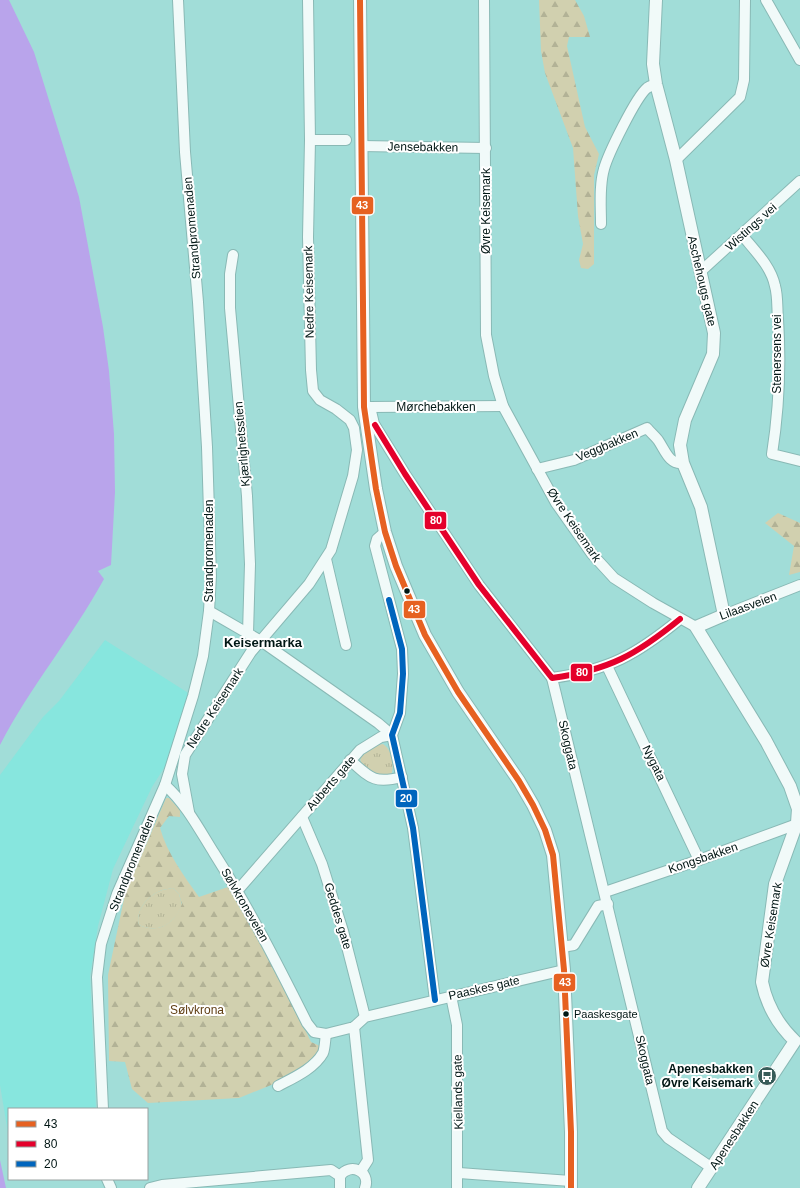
<svg xmlns="http://www.w3.org/2000/svg" width="800" height="1188" font-family="Arial,sans-serif">
  <style>
    .built { fill: #87e6de }
    .grass { fill: url(#grass-tufts) }
    .forest { fill: url(#forest-firs); fill-rule: evenodd }
    .water { fill: #b9a4eb }
    .lines { fill: none; stroke-linecap: round; stroke-linejoin: round }
    .minor-casing { stroke: #89b9b5; stroke-width: 12 }
    .major-casing { stroke: #89b9b5; stroke-width: 14 }
    .minor { stroke: #f1faf9; stroke-width: 10 }
    .major { stroke: #f1faf9; stroke-width: 12 }
    .bus-1-casing { stroke: #fff; stroke-width: 9 }
    .bus-2-casing { stroke: #fff; stroke-width: 9 }
    .bus-3-casing { stroke: #fff; stroke-width: 9 }
    .bus-1 { stroke: #e66121; stroke-width: 6 }
    .bus-2 { stroke: #e4002b; stroke-width: 6 }
    .bus-3 { stroke: #0065bd; stroke-width: 6 }
    .bus-dot { fill: #001614; stroke: #fff; stroke-width: 1.5 }
    .labels { text-anchor: middle; stroke-width: 4; stroke-linejoin: round; paint-order: stroke }
    .bus-label { font-size: 11px; fill: #001614; stroke: #fff; text-anchor: start }
    .street-label { font-size: 12px; fill: #001614; stroke: #fff }
    .park-label { font-size: 12px; fill: #603e13; stroke: #fff }
    .poi-label { font-size: 12px; font-weight: bold; fill: #001614; stroke: #fff; text-anchor: end }
    .neighbourhood-label { font-size: 13px; font-weight: bold; fill: #001614; stroke: #fff }
    .line-badge { stroke: #fff; stroke-width: 1.5 }
    .badge-label { font-size: 11px; text-anchor: middle; font-weight: bold; fill: #fff }
  </style>
  <defs>
    <pattern id="grass-tufts" width="24" height="20" patternUnits="userSpaceOnUse"><rect width="24" height="20" fill="#d1d0af"/><path d="M3 7l-1-3M5 7V3M7 7l1-3M15 17l-1-3M17 17v-4M19 17l1-3" fill="none" stroke="#b2b296"/></pattern>
    <pattern id="forest-firs" width="22" height="20" patternUnits="userSpaceOnUse"><rect width="22" height="20" fill="#d1d0af"/><path d="M5 1l3.5 6h-7zM16 11l3.5 6h-7z" fill="#b2b296"/></pattern>
  </defs>
  <rect width="100%" height="100%" fill="#a1ddd8"/>
  <path class="built" d="M105,640L193,696L176,749L152,787L113,869L98,926L90,976L96,1109H9V1139L0,1085V775L43,717L59,701Z"/>
  <g class="grass">
    <path d="M383,744C392,750 394,763 392,773L388,775L375,776C371,772 364,768 361,763C357,752 376,745 383,744Z"/>
    <path d="M173,888L179,894L182,905C174,924 159,934 139,925C135,912 147,896 160,891C164,889 169,889 173,888Z"/>
  </g>
  <g class="forest">
    <path d="M539,0H575L584,16L590,37H569L567,46L585,127L599,154L594,175V264L588,269L581,268L579,260L583,244L578,216L573,148L545,73L541,51Z"/>
    <path d="M778,513L800,523V572L789,575L794,546L765,523Z"/>
    <path d="M166,798H169L180,810V817L169,816L160,828C167,853 184,876 199,897L228,887L274,965L311,1042L320,1046L317,1054L302,1067L276,1083L239,1098L148,1103L132,1089L125,1062L109,1061L108,975L125,894ZM173,888L179,894L182,904C174,924 159,934 139,925C135,912 147,896 160,891C164,889 169,889 173,888Z"/>
  </g>
  <g class="water">
    <path d="M0,0H9L34,52L79,197L103,327L109,371L114,434L115,492L111,565L98,571L104,579C73,636 30,687 0,745Z"/>
    <path d="M0,1160L6,1188H0Z"/>
  </g>
  <g class="lines">
    <defs>
      <g id="minor">
        <path d="M484,0L486,335L494,376L503,406L556,503L592,554L614,578L653,603L696,627"/>
        <path d="M766,0L800,60"/>
        <path d="M310,140H346"/>
        <path d="M361,146L486,148"/>
        <path d="M676,160L740,97L744,80L745,0"/>
        <path d="M601,224C601,206 599,186 604,169C608,154 636,97 647,88C650,86 653,85 656,84"/>
        <path d="M742,235C754,250 771,266 775,286C778,296 777,309 778,319C781,364 779,409 772,454L800,461"/>
        <path d="M233,255L230,274V308L247,496L250,564L248,633"/>
        <path d="M700,272L800,181"/>
        <path d="M364,407H370L374,424L405,474L479,585L552,678C609,670 636,655 680,619"/>
        <path d="M370,407L503,406"/>
        <path d="M537,469L574,460L647,428C650,432 655,436 658,440C665,450 669,465 683,463"/>
        <path d="M385,532L377,539L375,546L402,649L403,674L400,713L392,735L413,828L435,1000"/>
        <path d="M326,559L346,645"/>
        <path d="M209,611L261,641L378,723L392,735"/>
        <path d="M724,615L800,585"/>
        <path d="M607,666L699,860"/>
        <path d="M552,678L662,1131L668,1138L712,1168"/>
        <path d="M350,760C370,778 374,784 402,777"/>
        <path d="M165,785C186,804 199,829 214,853C249,908 278,965 307,1023L314,1032L326,1034L354,1027L365,1017L564,970"/>
        <path d="M189,812L182,774L185,755L251,652L309,584L331,550L353,476L357,450L354,428L350,420L336,409L320,400L313,391L311,370L308,237L310,140L308,0"/>
        <path d="M302,817L322,864L343,931L365,1017"/>
        <path d="M238,890L360,750L381,737L392,735"/>
        <path d="M605,892L699,860L800,823"/>
        <path d="M562,947L574,945L598,906L608,904"/>
        <path d="M451,996L457,1025V1188"/>
        <path d="M354,1027L368,1160L361,1171"/>
        <path d="M278,1086C293,1078 314,1069 323,1053C325,1048 325,1040 326,1034"/>
        <path d="M103,1109L97,977L101,944L117,894L165,785L193,696L203,656L209,611L211,576L207,447L198,302L185,152L178,0"/>
        <path d="M459,1173L571,1181"/>
        <path d="M107,1179L111,1188"/>
        <path d="M150,1188L162,1185L331,1170L340,1176"/>
        <path d="M340,1188V1176C350,1162 371,1171 365,1188"/>
      </g>
      <g id="major">
        <path d="M360,0L364,407L376,489L385,532L396,566L425,635L458,692L519,781L533,805L545,830L553,855L564,970L571,1132V1188"/>
        <path d="M656,0L653,64L656,84L676,160L714,333L713,354L685,420L680,445L683,463L701,507L724,615L696,627L766,741L790,786L798,809L797,823L775,884L762,982C767,1006 777,1024 795,1041L698,1188"/>
      </g>
    </defs>
    <use href="#minor" class="minor-casing"/>
    <use href="#major" class="major-casing"/>
    <use href="#minor" class="minor"/>
    <use href="#major" class="major"/>
    <defs>
      <path id="bus-1" d="M360,0L364,407L376,489L385,532L396,566L425,635L458,692L519,781L533,805L545,830L553,855L564,970L571,1132V1188"/>
      <path id="bus-2" d="M375,425L405,474L479,585L552,678C609,670 636,655 680,619"/>
      <path id="bus-3" d="M389,600L402,649L403,674L400,713L392,735L413,828L435,1000"/>
    </defs>
    <use href="#bus-1" class="bus-1-casing"/>
    <use href="#bus-2" class="bus-2-casing"/>
    <use href="#bus-3" class="bus-3-casing"/>
    <use href="#bus-1" class="bus-1"/>
    <use href="#bus-2" class="bus-2"/>
    <use href="#bus-3" class="bus-3"/>
  </g>
  <defs>
    <symbol id="bus-disc" viewBox="-11 -11 22 22"><circle r="9.5" fill="#385c59" stroke="#fff"/><path d="M-5-6H5V4H4V6H2V4H-2V6H-4V4H-5ZM-3.5-4V0h7V-4ZM-3.5 1.2v1.5H-2V1.2ZM2 1.2v1.5H3.5V1.2Z" fill="#fff"/></symbol>
  </defs>
  <g fill-rule="evenodd">
    <use href="#bus-disc" x="756" y="1065" width="22" height="22"/>
  </g>
  <g class="bus-dot">
    <circle cx="407" cy="591" r="3.5"/>
    <circle cx="566" cy="1014" r="3.5"/>
  </g>
  <g class="labels">
    <g class="bus-label">
      <text x="574" y="1018">Paaskesgate</text>
    </g>
    <g class="street-label">
      <text transform="translate(423 147) rotate(1)" y="4">Jensebakken</text>
      <text transform="translate(486 211) rotate(-90)" y="4">Øvre Keisemark</text>
      <text transform="translate(751 227) rotate(-42)" y="4">Wistings vei</text>
      <text transform="translate(192 228) rotate(-95)" y="4">Strandpromenaden</text>
      <text transform="translate(702 281) rotate(77)" y="4">Aschehougs gate</text>
      <text transform="translate(309 292) rotate(-91)" y="4">Nedre Keisemark</text>
      <text transform="translate(777 354) rotate(-90)" y="4">Stenersens vei</text>
      <text x="436" y="411">Mørchebakken</text>
      <text transform="translate(242 444) rotate(-95)" y="4">Kjærlighetsstien</text>
      <text transform="translate(607 445) rotate(-23)" y="4">Veggbakken</text>
      <text transform="translate(574 525) rotate(56)" y="4">Øvre Keisemark</text>
      <text transform="translate(209 551) rotate(-90)" y="4">Strandpromenaden</text>
      <text transform="translate(748 606) rotate(-20)" y="4">Lilaasveien</text>
      <text transform="translate(215 708) rotate(-57)" y="4">Nedre Keisemark</text>
      <text transform="translate(568 745) rotate(77)" y="4">Skoggata</text>
      <text transform="translate(654 763) rotate(64)" y="4">Nygata</text>
      <text transform="translate(331 783) rotate(-49)" y="4">Auberts gate</text>
      <text transform="translate(703 858) rotate(-19)" y="4">Kongsbakken</text>
      <text transform="translate(132 863) rotate(-68)" y="4">Strandpromenaden</text>
      <text transform="translate(245 905) rotate(60)" y="4">Sølvkroneveien</text>
      <text transform="translate(338 916) rotate(73)" y="4">Geddes gate</text>
      <text transform="translate(771 925) rotate(-81)" y="4">Øvre Keisemark</text>
      <text transform="translate(484 988) rotate(-13)" y="4">Paaskes gate</text>
      <text transform="translate(645 1060) rotate(77)" y="4">Skoggata</text>
      <text transform="translate(458 1092) rotate(-91)" y="4">Kiellands gate</text>
      <text transform="translate(734 1135) rotate(-57)" y="4">Apenesbakken</text>
    </g>
    <g class="park-label">
      <text x="197" y="1014">Sølvkrona</text>
    </g>
    <g class="poi-label">
      <text x="753" y="1073">Apenesbakken<tspan x="753" dy="14">Øvre Keisemark</tspan></text>
    </g>
    <g class="neighbourhood-label">
      <text x="263" y="647">Keisermarka</text>
    </g>
  </g>
  <g class="line-badge">
    <rect x="351" y="196" width="23" height="19" rx="4" fill="#e66121"/>
    <rect x="424" y="511" width="23" height="19" rx="4" fill="#e4002b"/>
    <rect x="403" y="600" width="23" height="19" rx="4" fill="#e66121"/>
    <rect x="570" y="663" width="23" height="19" rx="4" fill="#e4002b"/>
    <rect x="395" y="789" width="23" height="19" rx="4" fill="#0065bd"/>
    <rect x="553" y="973" width="23" height="19" rx="4" fill="#e66121"/>
  </g>
  <g class="badge-label">
    <text x="362" y="209">43</text>
    <text x="436" y="524">80</text>
    <text x="414" y="613">43</text>
    <text x="582" y="676">80</text>
    <text x="406" y="802">20</text>
    <text x="565" y="986">43</text>
  </g>
  <rect x="8" y="1108" width="140" height="72" fill="#ffffff" stroke="#99a2a1"/>
  <rect x="16" y="1121" width="20" height="6" fill="#e66121" stroke="#99a2a1"/>
  <text x="44" y="1128" font-size="12" fill="#001614">43</text>
  <rect x="16" y="1141" width="20" height="6" fill="#e4002b" stroke="#99a2a1"/>
  <text x="44" y="1148" font-size="12" fill="#001614">80</text>
  <rect x="16" y="1161" width="20" height="6" fill="#0065bd" stroke="#99a2a1"/>
  <text x="44" y="1168" font-size="12" fill="#001614">20</text>
</svg>
